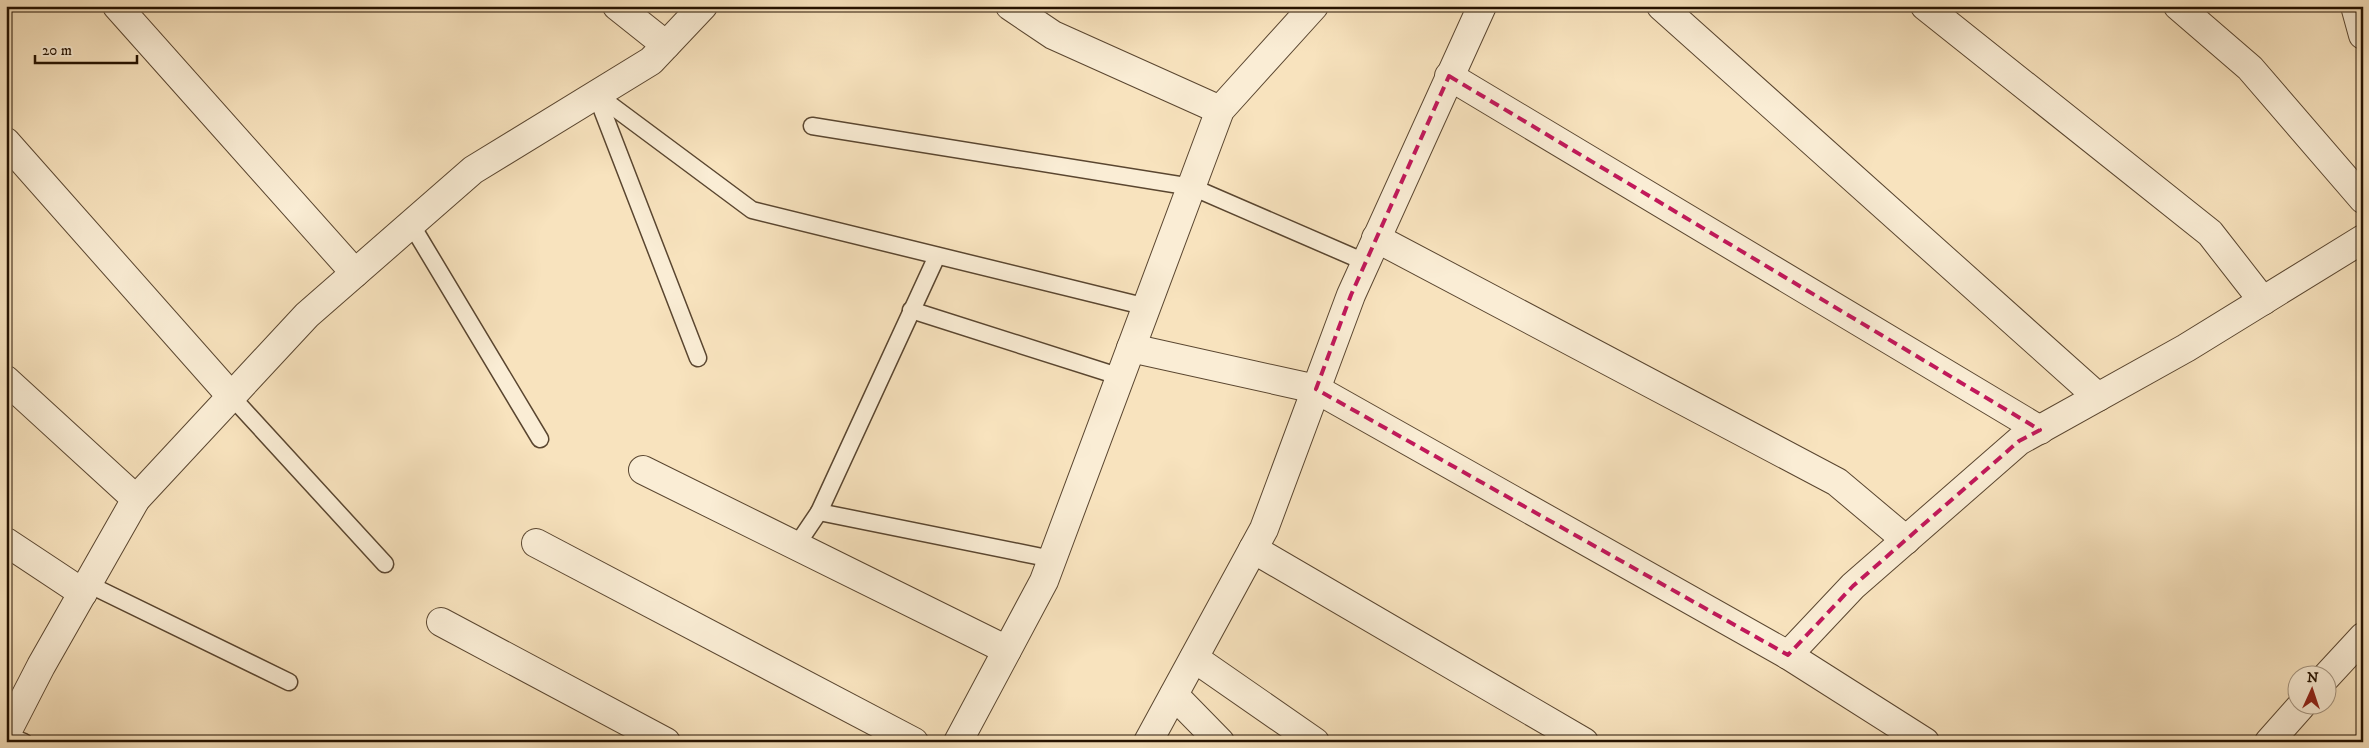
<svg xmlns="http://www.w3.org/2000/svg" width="2369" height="748" font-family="'IM FELL DW Pica',serif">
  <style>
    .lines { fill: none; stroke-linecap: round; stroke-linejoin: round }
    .service-casing { stroke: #5a4630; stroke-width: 19 }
    .minor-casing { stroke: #5a4630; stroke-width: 30 }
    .tertiary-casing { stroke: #5a4630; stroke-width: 30 }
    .service { stroke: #faedd5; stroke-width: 16 }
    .minor { stroke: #faedd5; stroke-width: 28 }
    .tertiary { stroke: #faedd5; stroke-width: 28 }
    .marked { fill: none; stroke: #c2185b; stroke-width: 4; stroke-dasharray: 10 6; stroke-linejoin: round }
  </style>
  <rect width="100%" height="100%" fill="#f8e3be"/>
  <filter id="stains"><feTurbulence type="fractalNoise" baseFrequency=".004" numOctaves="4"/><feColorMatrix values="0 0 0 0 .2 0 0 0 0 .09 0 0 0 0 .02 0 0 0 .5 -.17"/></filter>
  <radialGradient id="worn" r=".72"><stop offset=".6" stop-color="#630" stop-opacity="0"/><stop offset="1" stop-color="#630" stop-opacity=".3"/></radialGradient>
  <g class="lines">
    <defs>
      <g id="service">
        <path d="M596,94L752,210L1147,307"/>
        <path d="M596,94L698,358"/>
        <path d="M812,126L1192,187L1365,262"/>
        <path d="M411,224L540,439"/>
        <path d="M911,310L1121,377"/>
        <path d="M231,396L385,564"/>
        <path d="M819,512L1052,559"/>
        <path d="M796,546L819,512L937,256"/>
        <path d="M88,584L289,682"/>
        <path d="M6,735L24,742"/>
      </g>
      <g id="minor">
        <path d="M117,6L355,273"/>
        <path d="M617,6L666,45"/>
        <path d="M1010,6L1053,35L1220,110"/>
        <path d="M1661,6L2098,397"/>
        <path d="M1925,6L2210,233L2263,301"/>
        <path d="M2178,6L2250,68L2363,199"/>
        <path d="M2355,6L2363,35"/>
        <path d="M1449,76L2040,430"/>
        <path d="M6,142L231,396"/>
        <path d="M1376,238L1837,482L1906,540"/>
        <path d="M1131,348L1316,389L1788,655L1925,742"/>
        <path d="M6,380L136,499"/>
        <path d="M643,470L1007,650"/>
        <path d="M6,542L83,593"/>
        <path d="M536,543L914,742"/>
        <path d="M1253,549L1584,742"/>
        <path d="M441,622L666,742"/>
        <path d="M1788,655L1853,586L2019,441L2186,348L2363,239"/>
        <path d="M1194,658L1315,742"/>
        <path d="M2326,677L2363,637"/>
        <path d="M1174,695L1220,742"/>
        <path d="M6,734L41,666L136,499L307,315L473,170L651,61L703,6"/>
        <path d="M958,742L1044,581L1220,110L1314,6"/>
        <path d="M2269,742L2301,706"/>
      </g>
      <path id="tertiary" d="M1148,742L1264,529L1351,295L1482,6"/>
    </defs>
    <use href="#service" class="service-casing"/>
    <use href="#minor" class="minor-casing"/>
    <use href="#tertiary" class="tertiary-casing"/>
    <use href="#service" class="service"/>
    <use href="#minor" class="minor"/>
    <use href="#tertiary" class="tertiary"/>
  </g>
  <path class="marked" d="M1449,76L2040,430L2019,441L1853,586L1788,655L1316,389L1351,295Z"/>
  <rect width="2369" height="748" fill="none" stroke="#f8e3be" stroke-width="25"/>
  <rect x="8" y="8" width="2354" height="733" fill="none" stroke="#251200" stroke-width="2.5"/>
  <rect x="12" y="12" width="2344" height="723" fill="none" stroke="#251200"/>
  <g transform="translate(2312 690) rotate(3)"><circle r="24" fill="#faedd5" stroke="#a59580"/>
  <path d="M0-4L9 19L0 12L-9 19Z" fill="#8f2418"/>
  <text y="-8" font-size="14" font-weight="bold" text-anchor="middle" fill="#251200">N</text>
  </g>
  <path d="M35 55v8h102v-8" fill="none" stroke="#251200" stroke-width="2.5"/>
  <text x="42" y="55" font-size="15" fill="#251200" stroke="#faedd5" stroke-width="4" paint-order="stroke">20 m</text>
  <rect width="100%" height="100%" filter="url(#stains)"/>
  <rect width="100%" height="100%" fill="url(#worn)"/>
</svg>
